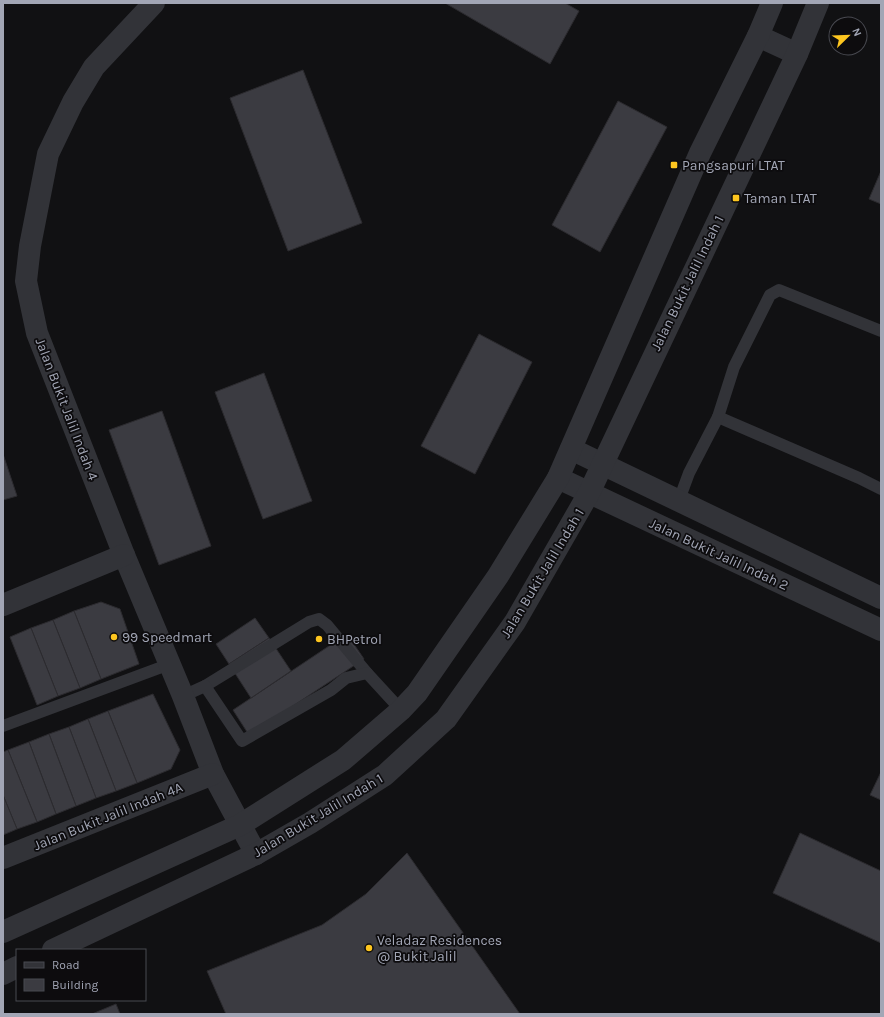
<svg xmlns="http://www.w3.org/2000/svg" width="884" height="1017" font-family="Karla,sans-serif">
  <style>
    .building { fill: #3b3b41; stroke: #2c2b2f }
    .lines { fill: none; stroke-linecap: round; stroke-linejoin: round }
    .service { stroke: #323338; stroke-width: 12 }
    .minor { stroke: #323338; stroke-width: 22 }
    .tertiary { stroke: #323338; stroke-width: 22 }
    .poi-dot { fill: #fec61f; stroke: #0d0c0e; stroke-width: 1.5 }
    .labels { text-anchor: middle; stroke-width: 3.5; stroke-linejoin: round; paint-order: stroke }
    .poi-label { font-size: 14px; fill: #a2a6b5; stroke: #0d0c0e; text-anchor: start }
    .street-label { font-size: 14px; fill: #a2a6b5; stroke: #0d0c0e }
  </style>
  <rect width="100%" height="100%" fill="#111113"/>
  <g class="building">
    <path d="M445,3H565L579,11L550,64Z"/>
    <path d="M303,70L362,223L288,251L230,98Z"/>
    <path d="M618,101L667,127L600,252L552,225Z"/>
    <path d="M881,171V204L869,199Z"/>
    <path d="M479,334L532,362L475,474L421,446Z"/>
    <path d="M264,373L312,501L263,519L215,392Z"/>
    <path d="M162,411L211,546L159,565L109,430Z"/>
    <path d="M3,454L17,496L3,500Z"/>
    <path d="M101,602L120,609L139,664L101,679L74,611Z"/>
    <path d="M74,611L101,679L80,688L53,620Z"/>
    <path d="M255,618L269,638L229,664L216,644Z"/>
    <path d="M53,620L80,688L58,696L31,628Z"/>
    <path d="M31,628L58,696L37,705L10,637Z"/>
    <path d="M347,634L364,659L249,735L233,710Z"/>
    <path d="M269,638L291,671L251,698L229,664Z"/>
    <path d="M153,694L180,750L171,769L137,783L108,711Z"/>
    <path d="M108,711L137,783L116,791L88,719Z"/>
    <path d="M88,719L116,791L96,798L69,727Z"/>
    <path d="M69,727L96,798L76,806L49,734Z"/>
    <path d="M49,734L76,806L56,814L29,742Z"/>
    <path d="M29,742L56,814L37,822L8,750Z"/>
    <path d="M8,750L37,822L17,829L3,795V752Z"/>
    <path d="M881,772V800L870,795Z"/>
    <path d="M3,795L17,829L3,835Z"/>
    <path d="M800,833L881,871V943L773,893Z"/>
    <path d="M407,853L520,1014H226L207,971L322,925L366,894Z"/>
    <path d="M116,1004L120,1014H92Z"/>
  </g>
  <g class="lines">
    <g class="service">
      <path d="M718,417L859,478L881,489"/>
      <path d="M679,500L689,473L718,417L734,367L770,295L779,290L881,331"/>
      <path d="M205,686L309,622L319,619L327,625L367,673"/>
      <path d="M183,696L205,686L242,741L331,690L346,678L367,673L401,710"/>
      <path d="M3,726L170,664"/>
    </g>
    <g class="minor">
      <path d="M154,3L94,67L73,102L48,154L30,246L26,281L37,333L124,555L183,696L213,774L256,854"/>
      <path d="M3,605L124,555"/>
      <path d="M3,858L213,774"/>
    </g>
    <g class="tertiary">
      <path d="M758,36L797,54"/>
      <path d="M571,449L881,598"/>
      <path d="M558,478L881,630"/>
      <path d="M3,932L240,825L343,760L401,710L417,693L498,576L558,478L700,153L758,36L772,3"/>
      <path d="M53,950L256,854L310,823L385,775L446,719L515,622L589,493L797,54L818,3"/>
      <path d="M3,974L17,967"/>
    </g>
  </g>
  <g class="poi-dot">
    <rect x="670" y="161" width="8" height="8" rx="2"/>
    <rect x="732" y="194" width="8" height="8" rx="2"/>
    <circle cx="114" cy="637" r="4"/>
    <circle cx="319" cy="639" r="4"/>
    <circle cx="369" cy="948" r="4"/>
  </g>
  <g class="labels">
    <g class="poi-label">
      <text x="682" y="170">Pangsapuri LTAT</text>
      <text x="744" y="203">Taman LTAT</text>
      <text x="122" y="642">99 Speedmart</text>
      <text x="327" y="644">BHPetrol</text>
      <text x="377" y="945">Veladaz Residences<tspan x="377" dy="16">@ Bukit Jalil</tspan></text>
    </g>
    <g class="street-label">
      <text transform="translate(687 283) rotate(-64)" y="5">Jalan Bukit Jalil Indah 1</text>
      <text transform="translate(67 409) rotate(69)" y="5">Jalan Bukit Jalil Indah 4</text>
      <text transform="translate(719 554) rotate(25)" y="5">Jalan Bukit Jalil Indah 2</text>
      <text transform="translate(542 573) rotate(-59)" y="5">Jalan Bukit Jalil Indah 1</text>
      <text transform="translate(318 815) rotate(-31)" y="5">Jalan Bukit Jalil Indah 1</text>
      <text transform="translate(108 816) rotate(-22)" y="5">Jalan Bukit Jalil Indah 4A</text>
    </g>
  </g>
  <rect width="884" height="1017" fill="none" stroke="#a2a6b5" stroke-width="8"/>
  <rect x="16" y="949" width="130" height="52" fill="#0d0c0e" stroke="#494a51"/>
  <rect x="24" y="962" width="20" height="6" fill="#323338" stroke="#494a51"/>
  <text x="52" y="969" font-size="12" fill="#a2a6b5">Road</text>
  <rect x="24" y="979" width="20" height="12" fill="#3b3b41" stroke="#494a51"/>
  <text x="52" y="989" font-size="12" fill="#a2a6b5">Building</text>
  <g transform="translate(848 36) rotate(67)"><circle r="19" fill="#0d0c0e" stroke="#494a51"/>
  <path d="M0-3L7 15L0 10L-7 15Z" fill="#fec61f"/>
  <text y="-6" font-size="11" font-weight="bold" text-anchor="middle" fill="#a2a6b5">N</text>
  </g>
</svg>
